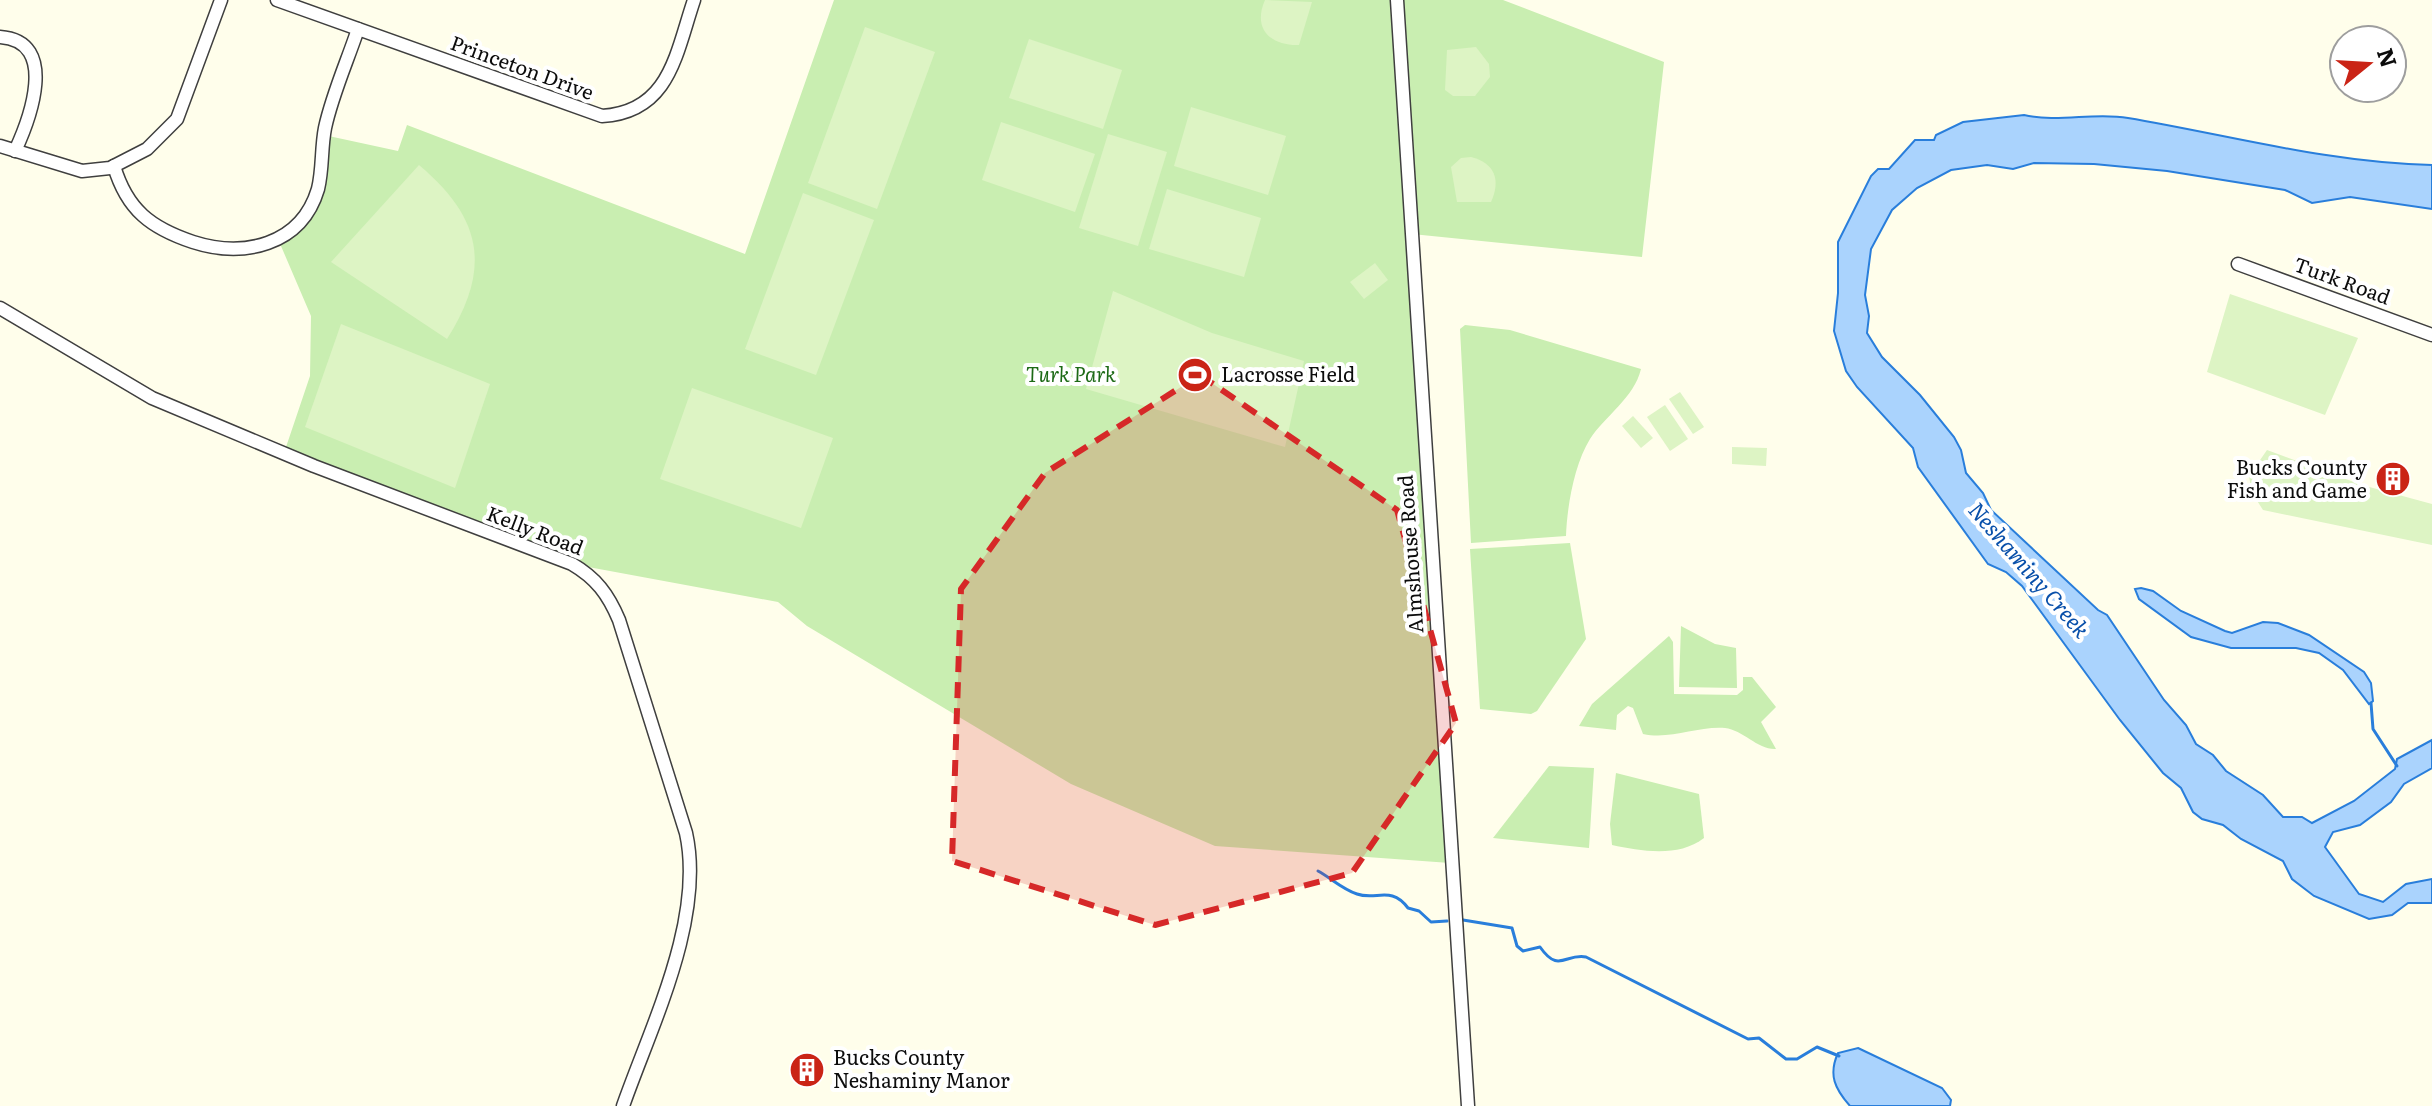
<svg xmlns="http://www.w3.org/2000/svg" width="2432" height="1106" font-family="Literata,serif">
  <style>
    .green { fill: #c9eeb1 }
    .pitch { fill: #ddf4c4 }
    .water { fill: #aad3fd; stroke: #297edb; stroke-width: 2 }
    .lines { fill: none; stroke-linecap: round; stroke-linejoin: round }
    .stream { stroke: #297edb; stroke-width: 3 }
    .minor-casing { stroke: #3f3f3f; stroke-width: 15 }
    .minor { stroke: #fff; stroke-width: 12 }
    .marked { fill: #d62828; fill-opacity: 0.2; stroke: #d62828; stroke-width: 6; stroke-dasharray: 16 10; stroke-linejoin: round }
    .labels { text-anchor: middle; stroke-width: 8; stroke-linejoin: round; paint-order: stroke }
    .street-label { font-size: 20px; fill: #0c0c0c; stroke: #fff }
    .park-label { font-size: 20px; font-style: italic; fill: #1d6a16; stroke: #fff }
    .poi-label { font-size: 20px; fill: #0c0c0c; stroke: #fff; text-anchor: start }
    .water-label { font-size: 22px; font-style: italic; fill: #0950aa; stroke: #fff }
  </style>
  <rect width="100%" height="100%" fill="#fffeeb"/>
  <g class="green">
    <path d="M834,0H1503L1664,62L1642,257L1412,234L1450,863L1215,846L1071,784L807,626L778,602L572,564L284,453L310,376L311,316L278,239L309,209L324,135L398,151L407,125L745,254Z"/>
    <path d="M1465,325L1510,330L1641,369C1634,398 1605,416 1590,439C1574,465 1567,507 1566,536L1471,543L1460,329Z"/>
    <path d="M1570,543L1586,639L1537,711L1531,714L1480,709L1470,549Z"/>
    <path d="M1681,626L1715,644L1736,648L1737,688L1679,687Z"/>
    <path d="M1669,636L1673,642L1674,694L1737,695L1743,690V677H1752L1776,707L1761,722L1776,749C1758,750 1743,730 1725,728C1697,726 1671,740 1643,734L1633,708L1628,706L1617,715L1616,730L1579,726L1592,704Z"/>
    <path d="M1549,766L1594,768L1589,848L1493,838Z"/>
    <path d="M1616,773L1699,794L1704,838C1678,858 1641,851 1612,845L1610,824Z"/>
  </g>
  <g class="pitch">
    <path d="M1265,0L1312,2L1299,45C1271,46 1252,29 1265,0Z"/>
    <path d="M865,27L935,52L877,209L808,183Z"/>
    <path d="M1029,39L1122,70L1103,129L1009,98Z"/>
    <path d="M1476,47L1489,64L1490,77L1475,96H1453L1445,90L1447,50Z"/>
    <path d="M1191,107L1286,136L1268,195L1174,166Z"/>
    <path d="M1001,122L1095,154L1075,212L982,180Z"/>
    <path d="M1108,134L1167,152L1138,246L1079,228Z"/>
    <path d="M1471,157C1495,163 1501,180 1491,202H1457L1451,167L1461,158Z"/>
    <path d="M419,165C482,218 492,268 447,339L331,262Z"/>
    <path d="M1167,189L1261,218L1244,277L1149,249Z"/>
    <path d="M803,193L874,220L816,375L745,349Z"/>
    <path d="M1375,263L1388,280L1364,299L1350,282Z"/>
    <path d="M1113,291L1212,333L1304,361L1285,447L1086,389Z"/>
    <path d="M2230,294L2358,338L2325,415L2207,372Z"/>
    <path d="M341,324L490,384L455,488L305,427Z"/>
    <path d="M692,388L833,438L801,528L660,479Z"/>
    <path d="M1680,392L1704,427L1693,434L1669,399Z"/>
    <path d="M1665,405L1688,439L1670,451L1647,417Z"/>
    <path d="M1633,416L1653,438L1641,448L1622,426Z"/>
    <path d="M1732,447L1767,448L1766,466L1732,464Z"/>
    <path d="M2267,450L2362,485L2432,504V545L2263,510L2252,493L2249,476Z"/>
  </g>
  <g class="water">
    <path d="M2024,115C2058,123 2094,112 2128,118C2229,135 2329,163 2432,165V209L2350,197L2312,203L2285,190L2167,171L2094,164L2034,163L2013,169L1987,165L1951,170L1917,188L1892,210L1871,249L1865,295L1869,316L1867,333L1882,357L1920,395L1954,437L1961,450L1966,473L1983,493L1991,510L2098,610L2107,615L2164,700L2186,725L2196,744L2213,755L2226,771L2263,795L2283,817H2302L2312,823L2354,801L2395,769L2397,759L2432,740V768L2404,784L2391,802L2360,825L2333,832L2325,847L2359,894L2383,902L2406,884L2432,879V903H2408L2392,915L2369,919L2314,896L2292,879L2283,861L2241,839L2223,825L2202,819L2193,812L2181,788L2163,773L2120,720L2022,586L2006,572L1988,564L1918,467L1913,448L1857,387L1846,371L1834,331L1838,293V242L1871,176L1878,169H1889L1915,140H1934L1936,135L1963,122Z"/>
    <path d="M2141,588L2153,591L2181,611L2225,631L2232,633L2263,622L2278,623L2309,635L2364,672L2371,683L2373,701L2369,704L2343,670L2319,653L2296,648H2231L2191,637L2139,599L2135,589Z"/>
    <path d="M1858,1048L1942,1088L1951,1100L1950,1106H1850C1835,1089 1828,1075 1838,1053Z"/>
  </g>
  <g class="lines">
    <g class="stream">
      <path d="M2371,703L2373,729L2397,766"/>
      <path d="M1318,871C1331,878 1342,889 1357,894C1376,901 1391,885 1408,908L1419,911L1431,922L1447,921"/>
      <path d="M1463,920L1512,928L1517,946L1523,951L1540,947C1559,974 1565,953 1586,957L1748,1039L1759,1038L1786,1059H1797L1817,1047L1839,1056"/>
    </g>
    <defs>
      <g id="minor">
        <path d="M277,0L602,116C670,112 676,53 694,0"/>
        <path d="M1397,0L1468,1106"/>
        <path d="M0,37C60,41 29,121 15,151"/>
        <path d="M0,146L82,171L110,168L147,149L177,119L221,0"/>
        <path d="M114,166C127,210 151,228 193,242C243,258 301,246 318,189C323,169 321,148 325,128C332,95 347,62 358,29"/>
        <path d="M2238,264L2432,335"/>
        <path d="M0,308L152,398L314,466L572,564C596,578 608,594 619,620L686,833C705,919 651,1026 623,1106"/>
      </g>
    </defs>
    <use href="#minor" class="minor-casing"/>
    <use href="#minor" class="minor"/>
  </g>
  <path class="marked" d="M1200,375L1397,510L1456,723L1352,873L1155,925L952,861L961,589L1045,473Z"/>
  <defs>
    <symbol id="stadium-disc" viewBox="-11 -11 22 22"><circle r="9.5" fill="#ca2416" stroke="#fff"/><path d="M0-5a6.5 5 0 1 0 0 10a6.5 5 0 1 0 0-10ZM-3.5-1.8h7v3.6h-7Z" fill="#fff"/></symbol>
    <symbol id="building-disc" viewBox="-11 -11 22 22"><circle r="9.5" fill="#ca2416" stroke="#fff"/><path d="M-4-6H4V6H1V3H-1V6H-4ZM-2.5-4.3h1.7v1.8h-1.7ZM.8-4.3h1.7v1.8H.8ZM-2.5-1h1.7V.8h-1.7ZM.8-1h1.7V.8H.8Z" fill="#fff"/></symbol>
  </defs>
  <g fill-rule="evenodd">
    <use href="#stadium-disc" x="1175" y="355" width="40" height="40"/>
    <use href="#building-disc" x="2373" y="459" width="40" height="40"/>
    <use href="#building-disc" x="787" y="1050" width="40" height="40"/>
  </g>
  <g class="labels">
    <g class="street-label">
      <text transform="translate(522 68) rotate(20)" y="7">Princeton Drive</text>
      <text transform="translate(2342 281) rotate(20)" y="7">Turk Road</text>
      <text transform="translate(535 531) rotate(21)" y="7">Kelly Road</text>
      <text transform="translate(1411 554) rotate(-94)" y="7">Almshouse Road</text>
    </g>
    <g class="park-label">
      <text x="1071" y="382">Turk Park</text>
    </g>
    <g class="poi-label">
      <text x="1221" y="382">Lacrosse Field</text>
      <text x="2367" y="475" text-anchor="end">Bucks County<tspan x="2367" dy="23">Fish and Game</tspan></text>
      <text x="833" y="1065">Bucks County<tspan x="833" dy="23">Neshaminy Manor</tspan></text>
    </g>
    <g class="water-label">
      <text transform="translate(2029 570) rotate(49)" y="8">Neshaminy Creek</text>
    </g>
  </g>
  <g transform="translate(2368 64) rotate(72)"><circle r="38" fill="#ffffff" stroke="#9e9e9e" stroke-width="2"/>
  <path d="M0-6L14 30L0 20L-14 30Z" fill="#ca2416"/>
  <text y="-12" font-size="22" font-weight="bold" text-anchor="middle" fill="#0c0c0c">N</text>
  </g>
</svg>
